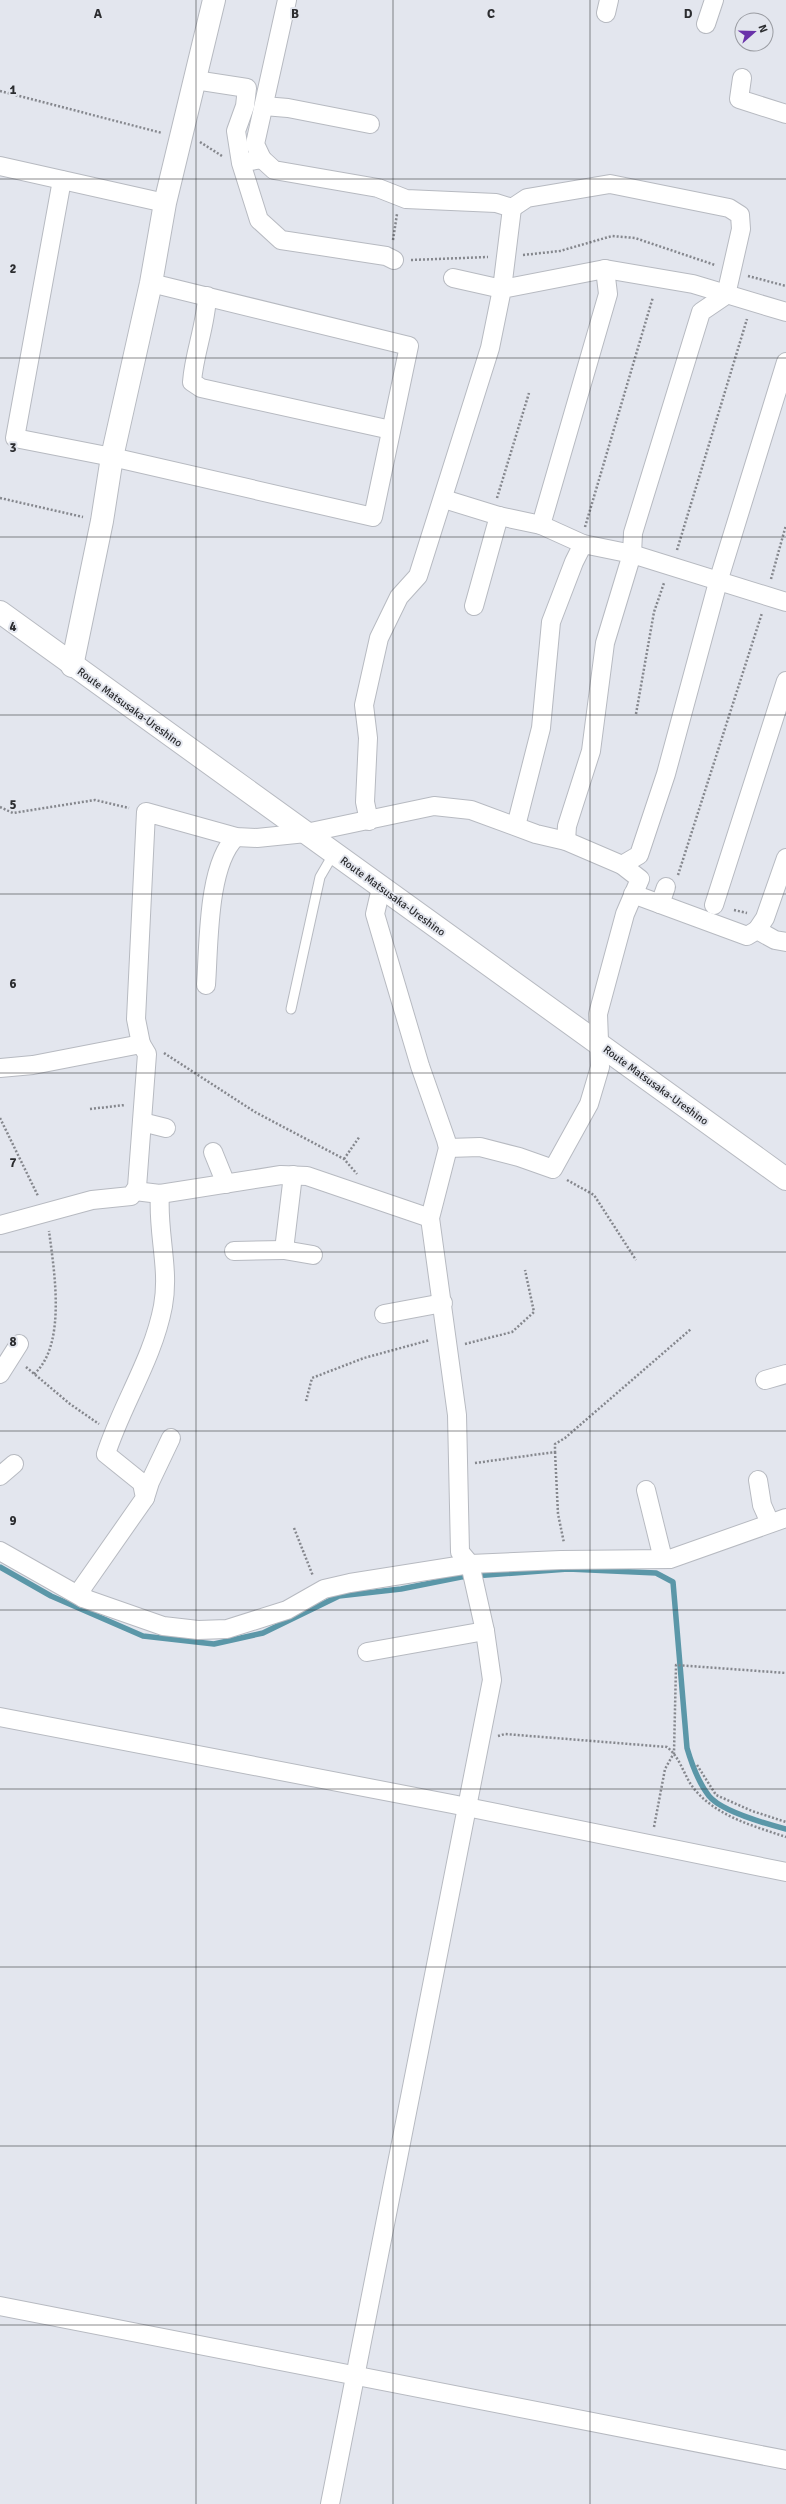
<svg xmlns="http://www.w3.org/2000/svg" width="786" height="2504" font-family="Signika,sans-serif">
  <style>
    .lines { fill: none; stroke-linecap: round; stroke-linejoin: round }
    .stream { stroke: #5b97a8; stroke-width: 5.5 }
    .lane-casing { stroke: #b7bac1; stroke-width: 11 }
    .street-casing { stroke: #b7bac1; stroke-width: 20 }
    .secondary-casing { stroke: #b7bac1; stroke-width: 24 }
    .path { stroke: #85878d; stroke-width: 2.5; stroke-dasharray: 2 2; stroke-linecap: butt }
    .lane { stroke: #fff; stroke-width: 9 }
    .street { stroke: #fff; stroke-width: 18 }
    .secondary { stroke: #fff; stroke-width: 22 }
    .grid { fill: none; stroke: #2c2d30; stroke-width: 1; stroke-opacity: 0.55 }
    .labels { text-anchor: middle; stroke-width: 4; stroke-linejoin: round; paint-order: stroke }
    .street-label { font-size: 11px; fill: #2c2d30; stroke: #e3e6ee }
    .grid-label { font-size: 13px; text-anchor: middle; font-weight: bold; fill: #2c2d30; stroke: #e3e6ee; stroke-width: 4; stroke-linejoin: round; paint-order: stroke }
  </style>
  <rect width="100%" height="100%" fill="#e3e6ee"/>
  <g class="lines">
    <path class="stream" d="M0,1567L51,1596L143,1636L214,1644L263,1633L339,1596L401,1589L461,1577L568,1569L656,1573L673,1582L687,1748C692,1765 698,1782 709,1796C722,1812 767,1824 786,1829"/>
    <defs>
      <path id="lane" d="M291,1009L320,877L334,853"/>
      <g id="street">
        <path d="M606,13L609,0"/>
        <path d="M706,24L714,0"/>
        <path d="M742,78L739,99L786,114"/>
        <path d="M195,80L247,88L245,106L236,131L241,163L259,220L281,240L386,256L394,260"/>
        <path d="M264,106L288,108L370,124"/>
        <path d="M262,159L274,170L378,188L406,199L496,203L512,208L527,198L610,184L729,208L740,215L741,229L726,295L701,312L633,533L632,554L605,643L591,751L567,826L566,841"/>
        <path d="M251,161L262,159L255,144L287,0"/>
        <path d="M0,166L165,203"/>
        <path d="M62,180L15,438L112,457L373,517L409,346L151,283"/>
        <path d="M453,278L502,289L512,208"/>
        <path d="M207,296C206,326 194,353 192,382L201,388L391,430"/>
        <path d="M444,499L499,516L541,525L608,294L605,269"/>
        <path d="M541,525L583,544L632,554L786,602"/>
        <path d="M474,606L499,516"/>
        <path d="M369,821L365,802L368,738L364,705L379,638L399,597L418,576L490,348L502,289L605,269L693,284L786,312"/>
        <path d="M516,826L541,728L551,622L574,562L583,544"/>
        <path d="M622,865L639,855L666,774L718,582L786,362"/>
        <path d="M633,894L747,936L757,930L775,940L786,942"/>
        <path d="M660,904L666,887"/>
        <path d="M714,905L786,681"/>
        <path d="M757,930L765,918L786,858"/>
        <path d="M206,985C209,945 207,865 236,837"/>
        <path d="M0,1068L33,1065L141,1044L136,1019L146,812L236,837L257,838L306,833L434,806L471,810L536,834L566,841L622,865L640,879L625,914L598,1014L600,1067L589,1104L553,1169L519,1157L480,1147L448,1148"/>
        <path d="M142,1122L166,1128"/>
        <path d="M213,1152L226,1184"/>
        <path d="M293,1175L284,1250L313,1255"/>
        <path d="M135,1191L160,1194L281,1175L307,1176L430,1218"/>
        <path d="M0,1225L92,1200L131,1196L137,1187L147,1054L141,1044"/>
        <path d="M234,1251L284,1250"/>
        <path d="M384,1314L443,1303"/>
        <path d="M0,1374L19,1344"/>
        <path d="M765,1380L786,1374"/>
        <path d="M0,1476L14,1464"/>
        <path d="M758,1480L762,1505L770,1523"/>
        <path d="M646,1490L663,1559"/>
        <path d="M145,1498L150,1482L171,1438"/>
        <path d="M0,1551L83,1598L163,1626L198,1630L227,1629L287,1610L324,1589L350,1583L470,1564L561,1560L670,1559L786,1518"/>
        <path d="M83,1598L82,1588L145,1498L142,1483L106,1454C122,1404 153,1359 163,1306C170,1269 157,1231 160,1194"/>
        <path d="M367,1652L485,1631"/>
        <path d="M0,1717L452,1804L786,1872"/>
        <path d="M0,2306L786,2460"/>
        <path d="M330,2504L492,1680L485,1631L470,1564L460,1552L457,1415L430,1218L448,1148L446,1140L420,1066L375,914L381,888"/>
      </g>
      <g id="secondary">
        <path d="M0,612L786,1179"/>
        <path d="M72,666L102,521L112,457L151,283L165,203L214,0"/>
      </g>
    </defs>
    <use href="#lane" class="lane-casing"/>
    <use href="#street" class="street-casing"/>
    <use href="#secondary" class="secondary-casing"/>
    <g class="path">
      <path d="M0,91L162,133"/>
      <path d="M200,142L222,156"/>
      <path d="M393,240L397,214"/>
      <path d="M523,255L560,251L612,236L635,238L715,265"/>
      <path d="M411,260L488,257"/>
      <path d="M748,276L786,286"/>
      <path d="M0,498L83,517"/>
      <path d="M497,498L529,393"/>
      <path d="M585,527L653,297"/>
      <path d="M677,550L747,319"/>
      <path d="M771,579L786,525"/>
      <path d="M636,714L654,612L664,583"/>
      <path d="M0,807L13,813L95,800L129,808"/>
      <path d="M678,875L762,613"/>
      <path d="M734,910L747,913"/>
      <path d="M164,1053L255,1112L344,1159L357,1174"/>
      <path d="M90,1109L125,1105"/>
      <path d="M0,1118L38,1196"/>
      <path d="M344,1159L360,1136"/>
      <path d="M567,1180L594,1195L636,1260"/>
      <path d="M465,1344L512,1332L534,1312L525,1270"/>
      <path d="M26,1367L70,1404L99,1424"/>
      <path d="M34,1374C67,1345 54,1270 49,1231"/>
      <path d="M306,1401L312,1378L364,1358L430,1340"/>
      <path d="M555,1452L558,1514L564,1543"/>
      <path d="M475,1463L555,1452V1444L565,1438L691,1329"/>
      <path d="M294,1528L313,1576"/>
      <path d="M498,1736L505,1734L667,1747C681,1758 684,1777 695,1790C718,1817 754,1826 786,1837"/>
      <path d="M697,1765L716,1795L752,1811L786,1822"/>
      <path d="M654,1827L665,1769L674,1753L676,1665L786,1673"/>
    </g>
    <use href="#lane" class="lane"/>
    <use href="#street" class="street"/>
    <use href="#secondary" class="secondary"/>
  </g>
  <path class="grid" d="M196,0V2504M393,0V2504M590,0V2504M0,179H786M0,358H786M0,537H786M0,715H786M0,894H786M0,1073H786M0,1252H786M0,1431H786M0,1610H786M0,1789H786M0,1967H786M0,2146H786M0,2325H786"/>
  <g class="labels">
    <g class="street-label">
      <text transform="translate(130 707) rotate(36)" y="4">Route Matsusaka-Ureshino</text>
      <text transform="translate(393 896) rotate(36)" y="4">Route Matsusaka-Ureshino</text>
      <text transform="translate(656 1085) rotate(36)" y="4">Route Matsusaka-Ureshino</text>
    </g>
  </g>
  <g class="grid-label">
    <text x="98" y="18">A</text>
    <text x="295" y="18">B</text>
    <text x="491" y="18">C</text>
    <text x="688" y="18">D</text>
    <text x="13" y="94">1</text>
    <text x="13" y="273">2</text>
    <text x="13" y="452">3</text>
    <text x="13" y="631">4</text>
    <text x="13" y="809">5</text>
    <text x="13" y="988">6</text>
    <text x="13" y="1167">7</text>
    <text x="13" y="1346">8</text>
    <text x="13" y="1525">9</text>
  </g>
  <g transform="translate(754 32) rotate(70)"><circle r="19" fill="#e3e6ee" stroke="#9a9ca2"/>
  <path d="M0-3L7 15L0 10L-7 15Z" fill="#6932a9"/>
  <text y="-6" font-size="11" font-weight="bold" text-anchor="middle" fill="#2c2d30">N</text>
  </g>
</svg>
